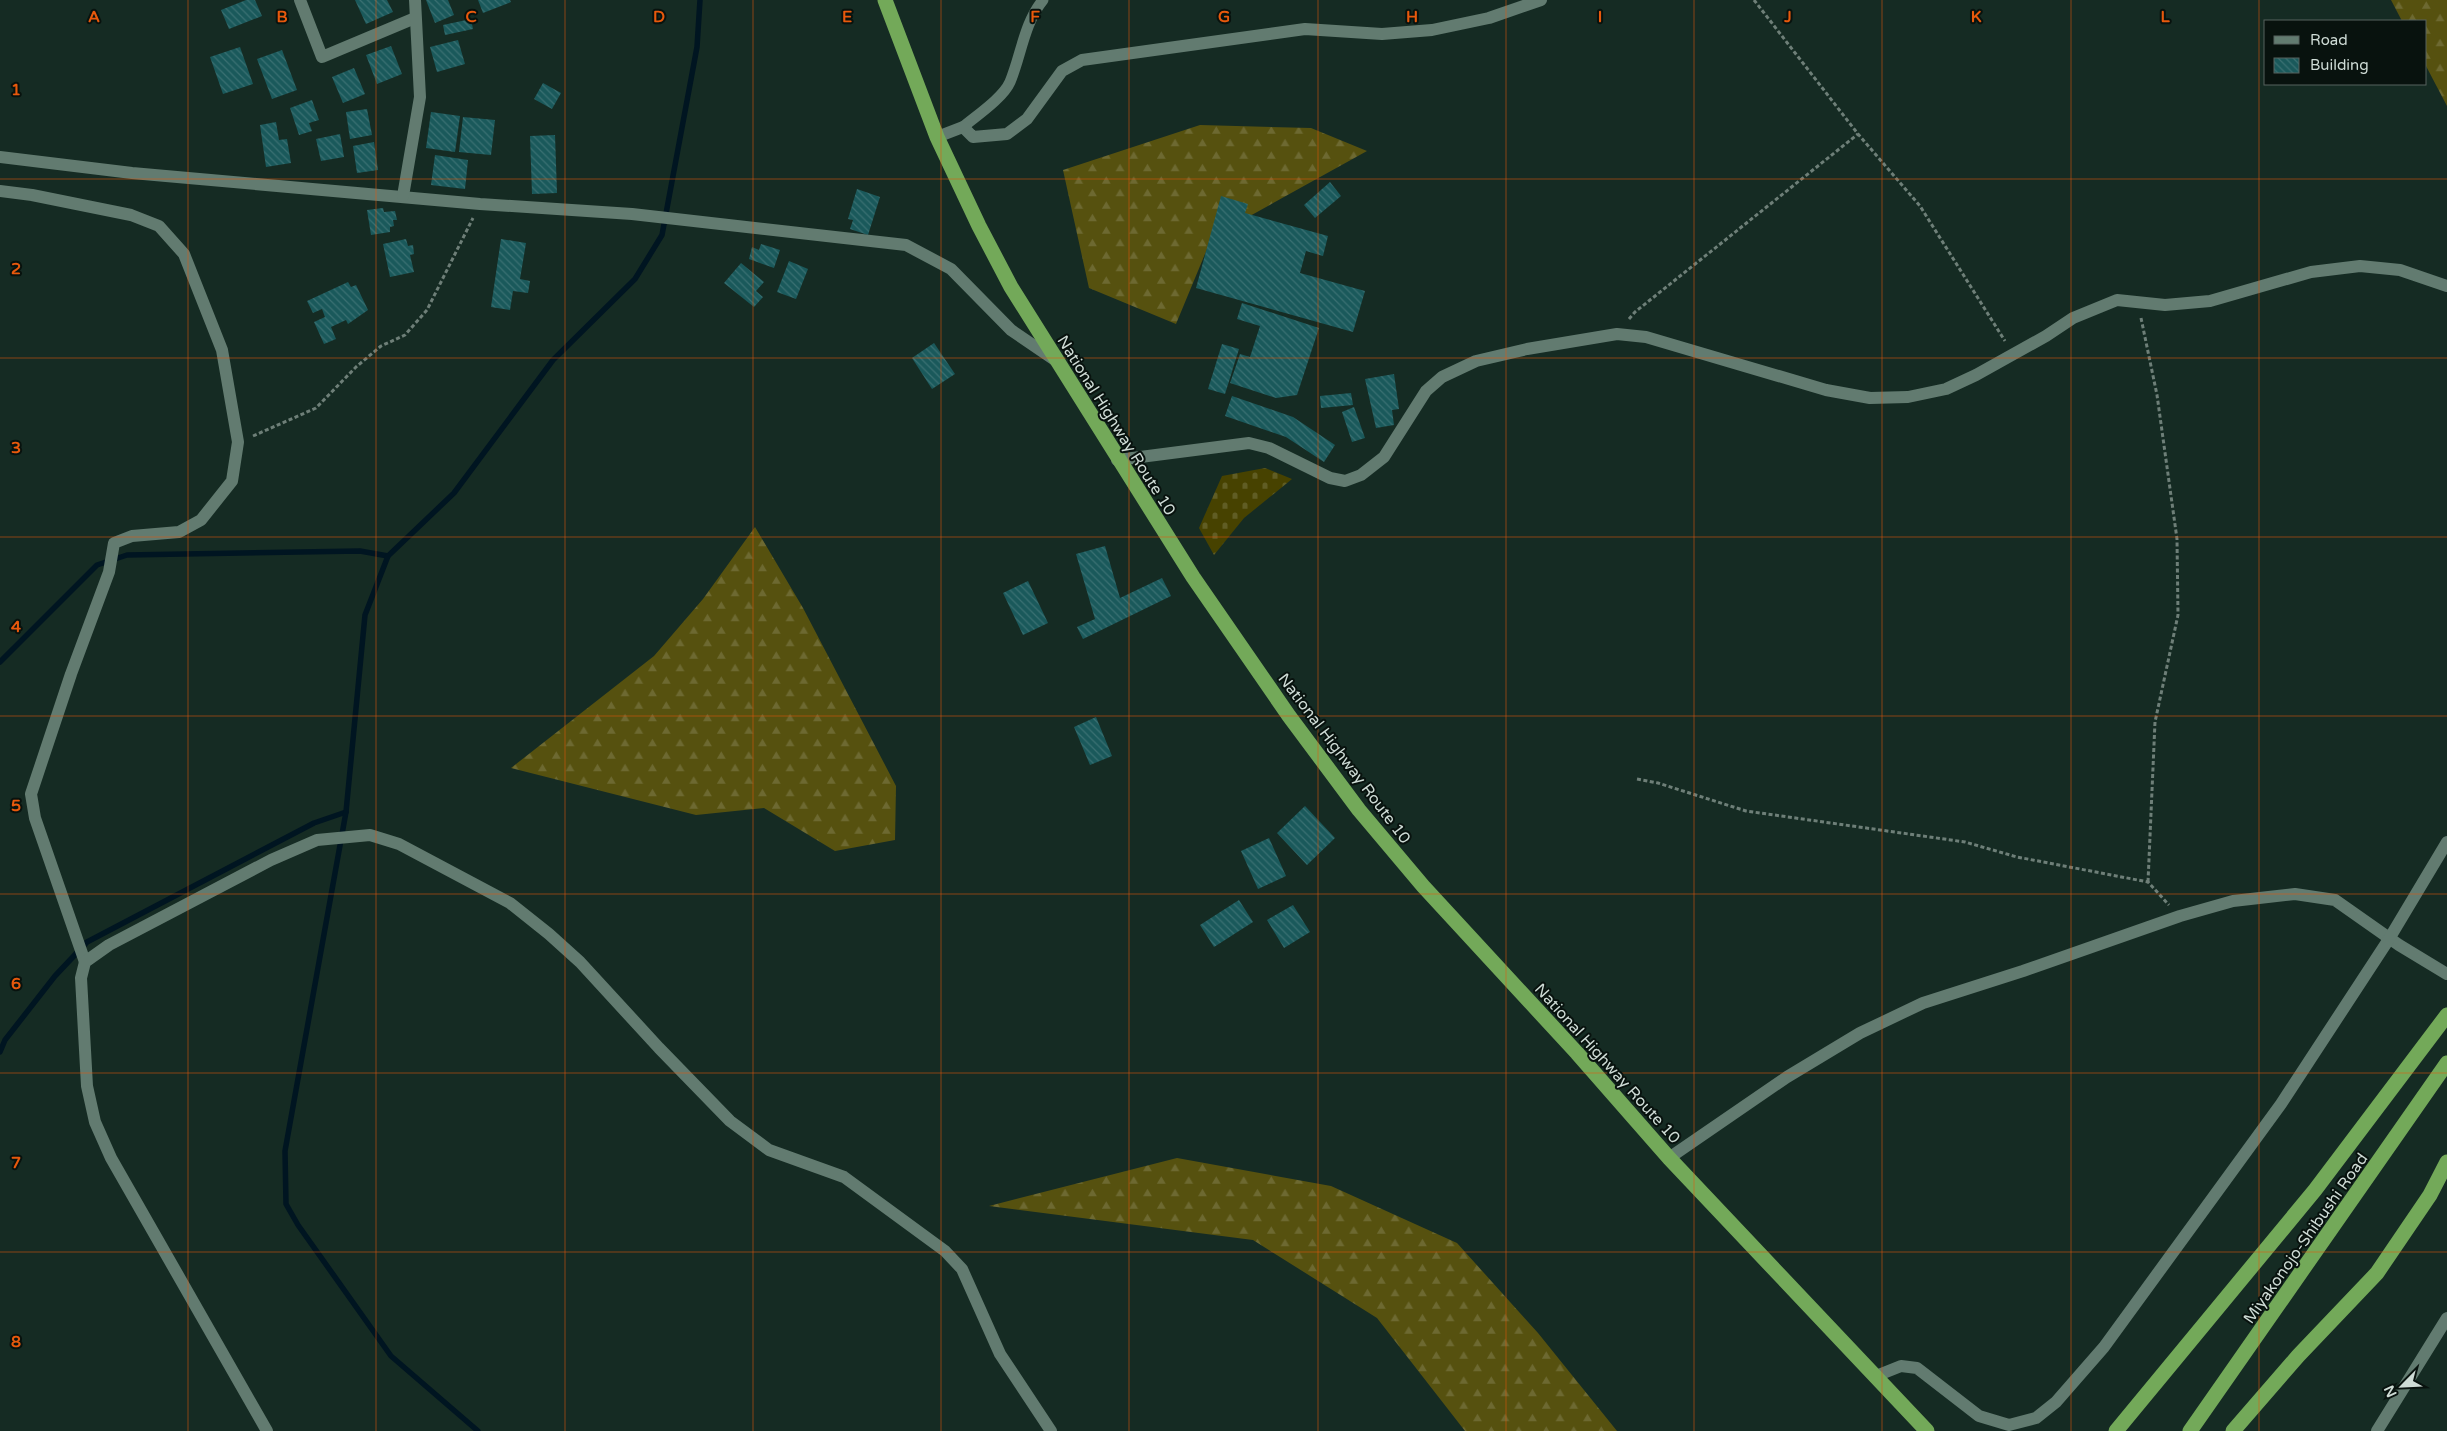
<svg xmlns="http://www.w3.org/2000/svg" width="2447" height="1431" font-family="'Varela Round',sans-serif">
  <style>
    .forest { fill: url(#forest-firs) }
    .cemetery { fill: url(#cemetery-stones) }
    .lines { fill: none; stroke-linecap: round; stroke-linejoin: round }
    .stream { stroke: #001521; stroke-width: 5.5 }
    .building { fill: url(#building-back-hatch) }
    .path { stroke: #6e7f78; stroke-width: 3; stroke-dasharray: 4 2.5; stroke-linecap: butt }
    .lane { stroke: #627b70; stroke-width: 11 }
    .street { stroke: #627b70; stroke-width: 12 }
    .highway { stroke: #73a959; stroke-width: 15 }
    .grid { fill: none; stroke: #e8590c; stroke-width: 1; stroke-opacity: 0.55 }
    .labels { text-anchor: middle; stroke-width: 4; stroke-linejoin: round; paint-order: stroke }
    .street-label { font-size: 16px; fill: #cedbd5; stroke: #08120e }
    .grid-label { font-size: 16px; text-anchor: middle; font-weight: bold; fill: #e8590c; stroke: #08120e; stroke-width: 4; stroke-linejoin: round; paint-order: stroke }
  </style>
  <defs>
    <pattern id="forest-firs" width="22" height="20" patternUnits="userSpaceOnUse" patternTransform="scale(1.25)"><rect width="22" height="20" fill="#56510f"/><path d="M5 1l3.5 6h-7zM16 11l3.5 6h-7z" fill="#6d6931"/></pattern>
    <pattern id="cemetery-stones" width="16" height="16" patternUnits="userSpaceOnUse" patternTransform="scale(1.25)"><rect width="16" height="16" fill="#474200"/><path d="M2 7V4a2 2 0 0 1 4 0v3zM10 15v-3a2 2 0 0 1 4 0v3z" fill="#605d24"/></pattern>
    <pattern id="building-back-hatch" width="6" height="6" patternUnits="userSpaceOnUse" patternTransform="scale(1.25)"><rect width="6" height="6" fill="#1a595b"/><path d="M-1 5l2 2M0 0l6 6M5-1l2 2" fill="none" stroke="#3a7072"/></pattern>
  </defs>
  <rect width="100%" height="100%" fill="#152b23"/>
  <g class="forest">
    <path d="M2391,0H2447V106L2426,66V21H2402Z"/>
    <path d="M1200,125L1311,128L1367,151L1212,237L1176,324L1089,288L1063,170Z"/>
    <path d="M755,527L803,608L896,786L895,840L835,851L764,808L696,815L511,768L654,656L703,599Z"/>
    <path d="M1177,1158L1331,1186L1457,1243L1538,1333L1617,1431H1465L1377,1318L1253,1240L989,1206Z"/>
  </g>
  <path class="cemetery" d="M1265,468L1292,479L1244,518L1214,555L1199,528L1222,476Z"/>
  <g class="lines">
    <g class="stream">
      <path d="M0,662L97,565L127,555L360,551L388,556"/>
      <path d="M0,1052L5,1040L55,976L87,942L314,823L346,812"/>
      <path d="M478,1431L391,1356L298,1225L286,1204L285,1151L346,812L365,615L388,556L454,493L553,360L635,279L662,235L697,47L700,0"/>
    </g>
  </g>
  <g class="building">
    <path d="M246,0H255L262,16L229,29L221,10Z"/>
    <path d="M355,0H387L393,12L366,24Z"/>
    <path d="M426,0H448L454,15L435,23Z"/>
    <path d="M478,0H510L511,2L483,13Z"/>
    <path d="M471,19L473,29L445,35L443,25Z"/>
    <path d="M458,40L465,64L437,72L430,47Z"/>
    <path d="M391,46L402,74L377,84L366,55Z"/>
    <path d="M240,47L253,84L223,94L210,57Z"/>
    <path d="M282,50L297,90L272,99L257,59Z"/>
    <path d="M354,68L365,94L343,103L332,77Z"/>
    <path d="M543,83L561,93L552,109L534,99Z"/>
    <path d="M312,100L319,120L309,123L312,131L299,135L290,108Z"/>
    <path d="M367,109L372,135L350,139L346,112Z"/>
    <path d="M431,112L460,116L455,152L426,148Z"/>
    <path d="M463,117L495,120L491,155L459,152Z"/>
    <path d="M276,122L279,140L287,139L291,163L266,167L260,125Z"/>
    <path d="M340,134L344,157L321,161L316,139Z"/>
    <path d="M555,135L557,193L532,194L530,136Z"/>
    <path d="M374,142L378,170L357,173L353,146Z"/>
    <path d="M435,155L468,160L465,189L431,185Z"/>
    <path d="M1330,182L1341,196L1315,218L1304,205Z"/>
    <path d="M857,189L880,197L868,235L850,229L853,220L848,219Z"/>
    <path d="M1221,196L1248,204L1245,213L1328,236L1323,256L1306,251L1300,273L1365,291L1353,332L1196,288Z"/>
    <path d="M383,208L384,212L395,211L397,220H393L394,226L390,227V232L371,235L367,210Z"/>
    <path d="M406,239L408,246L413,245L414,254L410,255L414,272L390,277L383,244Z"/>
    <path d="M501,239L526,243L520,279L530,281L528,293L513,291L510,310L491,307Z"/>
    <path d="M761,244L780,250L774,268L749,259L752,247L759,250Z"/>
    <path d="M789,261L808,269L796,299L777,292Z"/>
    <path d="M741,263L764,282L756,291L763,297L754,307L724,283Z"/>
    <path d="M348,282L351,287L356,285L368,310L348,324L346,320L331,327L336,339L324,344L314,322L325,317L322,309L313,313L307,301Z"/>
    <path d="M1242,303L1319,328L1297,395L1276,398L1230,383L1240,354L1250,357L1260,326L1237,319Z"/>
    <path d="M934,343L955,374L932,389L912,358Z"/>
    <path d="M1222,344L1239,349L1225,394L1208,389Z"/>
    <path d="M1394,374L1399,409L1392,410L1394,425L1376,428L1365,379Z"/>
    <path d="M1351,393L1353,405L1321,408L1320,396Z"/>
    <path d="M1232,396L1293,417L1335,445L1324,462L1286,437L1225,416Z"/>
    <path d="M1354,407L1365,438L1352,442L1342,412Z"/>
    <path d="M1105,546L1120,598L1162,578L1171,596L1083,639L1077,627L1095,619L1076,554Z"/>
    <path d="M1028,581L1048,623L1023,635L1003,593Z"/>
    <path d="M1096,717L1112,756L1090,765L1074,727Z"/>
    <path d="M1305,806L1335,838L1307,865L1277,833Z"/>
    <path d="M1269,838L1286,876L1258,889L1241,851Z"/>
    <path d="M1239,900L1253,922L1214,947L1200,925Z"/>
    <path d="M1293,905L1310,932L1284,948L1267,920Z"/>
  </g>
  <g class="lines">
    <g class="path">
      <path d="M1754,0L1858,134L1920,206L2005,341"/>
      <path d="M2141,318L2157,395L2177,539L2178,615L2155,722L2148,882"/>
      <path d="M1629,319L1635,312L1858,134"/>
      <path d="M253,436L316,408L356,367L381,346L405,335L427,310L473,218"/>
      <path d="M1637,779L1658,783L1746,811L1965,842L2017,857L2148,882L2169,905"/>
    </g>
    <path class="lane" d="M963,127C976,116 1003,98 1010,82C1021,56 1024,23 1043,0"/>
    <g class="street">
      <path d="M300,0L322,57L415,18"/>
      <path d="M937,137L963,127L973,137L1007,134L1027,119L1062,71L1082,60L1305,29L1382,34L1432,30L1489,18L1541,0"/>
      <path d="M0,157L132,173L480,204L632,214L906,245L951,269L1011,330L1055,360"/>
      <path d="M0,191L32,195L131,215L159,226L184,254L222,350L238,442L232,481L201,520L179,532L132,536L114,543L109,572L71,674L31,794L35,818L85,962"/>
      <path d="M403,196L420,97L415,0"/>
      <path d="M1117,460L1249,443L1269,448L1330,478L1345,481L1361,475L1384,457L1426,391L1442,377L1476,361L1527,349L1617,334L1646,337L1826,390L1870,398L1908,397L1946,389L1976,375L2046,336L2073,318L2117,300L2165,305L2210,301L2311,272L2360,266L2400,270L2447,286"/>
      <path d="M1669,1158L1787,1077L1860,1033L1923,1003L2023,971L2180,916L2233,901L2295,894L2335,900L2399,945L2447,974"/>
      <path d="M1876,1376L1901,1366L1917,1368L1979,1416L2009,1425L2036,1418L2056,1402L2104,1347L2281,1104L2389,939L2447,842"/>
      <path d="M267,1431L111,1158L95,1122L87,1086L81,978L85,962L109,945L271,860L317,840L370,835L399,844L510,903L549,934L580,962L659,1048L730,1121L769,1150L844,1177L945,1251L962,1269L1000,1354L1051,1431"/>
      <path d="M2377,1431L2447,1318"/>
    </g>
    <g class="highway">
      <path d="M885,0L937,137L979,226L1011,287L1193,577L1289,716L1359,810L1423,886L1577,1053L1669,1158L1927,1431"/>
      <path d="M2116,1431L2315,1190L2447,1015"/>
      <path d="M2190,1431L2447,1063"/>
      <path d="M2233,1431L2298,1356L2377,1273L2430,1195L2447,1162"/>
    </g>
  </g>
  <path class="grid" d="M188,0V1431M376,0V1431M565,0V1431M753,0V1431M941,0V1431M1129,0V1431M1318,0V1431M1506,0V1431M1694,0V1431M1882,0V1431M2071,0V1431M2259,0V1431M0,179H2447M0,358H2447M0,537H2447M0,716H2447M0,894H2447M0,1073H2447M0,1252H2447"/>
  <g class="labels">
    <g class="street-label">
      <text transform="translate(1117 425) rotate(58)" y="6">National Highway Route 10</text>
      <text transform="translate(1345 758) rotate(53)" y="6">National Highway Route 10</text>
      <text transform="translate(1608 1063) rotate(48)" y="6">National Highway Route 10</text>
      <text transform="translate(2305 1238) rotate(-55)" y="6">Miyakonojo-Shibushi Road</text>
    </g>
  </g>
  <g class="grid-label">
    <text x="94" y="22">A</text>
    <text x="282" y="22">B</text>
    <text x="471" y="22">C</text>
    <text x="659" y="22">D</text>
    <text x="847" y="22">E</text>
    <text x="1035" y="22">F</text>
    <text x="1224" y="22">G</text>
    <text x="1412" y="22">H</text>
    <text x="1600" y="22">I</text>
    <text x="1788" y="22">J</text>
    <text x="1976" y="22">K</text>
    <text x="2165" y="22">L</text>
    <text x="16" y="95">1</text>
    <text x="16" y="274">2</text>
    <text x="16" y="453">3</text>
    <text x="16" y="632">4</text>
    <text x="16" y="811">5</text>
    <text x="16" y="989">6</text>
    <text x="16" y="1168">7</text>
    <text x="16" y="1347">8</text>
  </g>
  <rect x="2264" y="20" width="162" height="65" fill="#08120e" stroke="#57625e"/>
  <rect x="2274" y="36" width="25" height="8" fill="#627b70" stroke="#57625e"/>
  <text x="2310" y="45" font-size="15" fill="#cedbd5">Road</text>
  <rect x="2274" y="58" width="25" height="15" fill="url(#building-back-hatch)" stroke="#57625e"/>
  <text x="2310" y="70" font-size="15" fill="#cedbd5">Building</text>
  <g transform="translate(2402 1386) rotate(246)" stroke="#08120e" stroke-width="4" paint-order="stroke">
  <path d="M0-4L9 19L0 12L-9 19Z" fill="#cedbd5"/>
  <text y="-8" font-size="14" font-weight="bold" text-anchor="middle" fill="#cedbd5">N</text>
  </g>
</svg>
